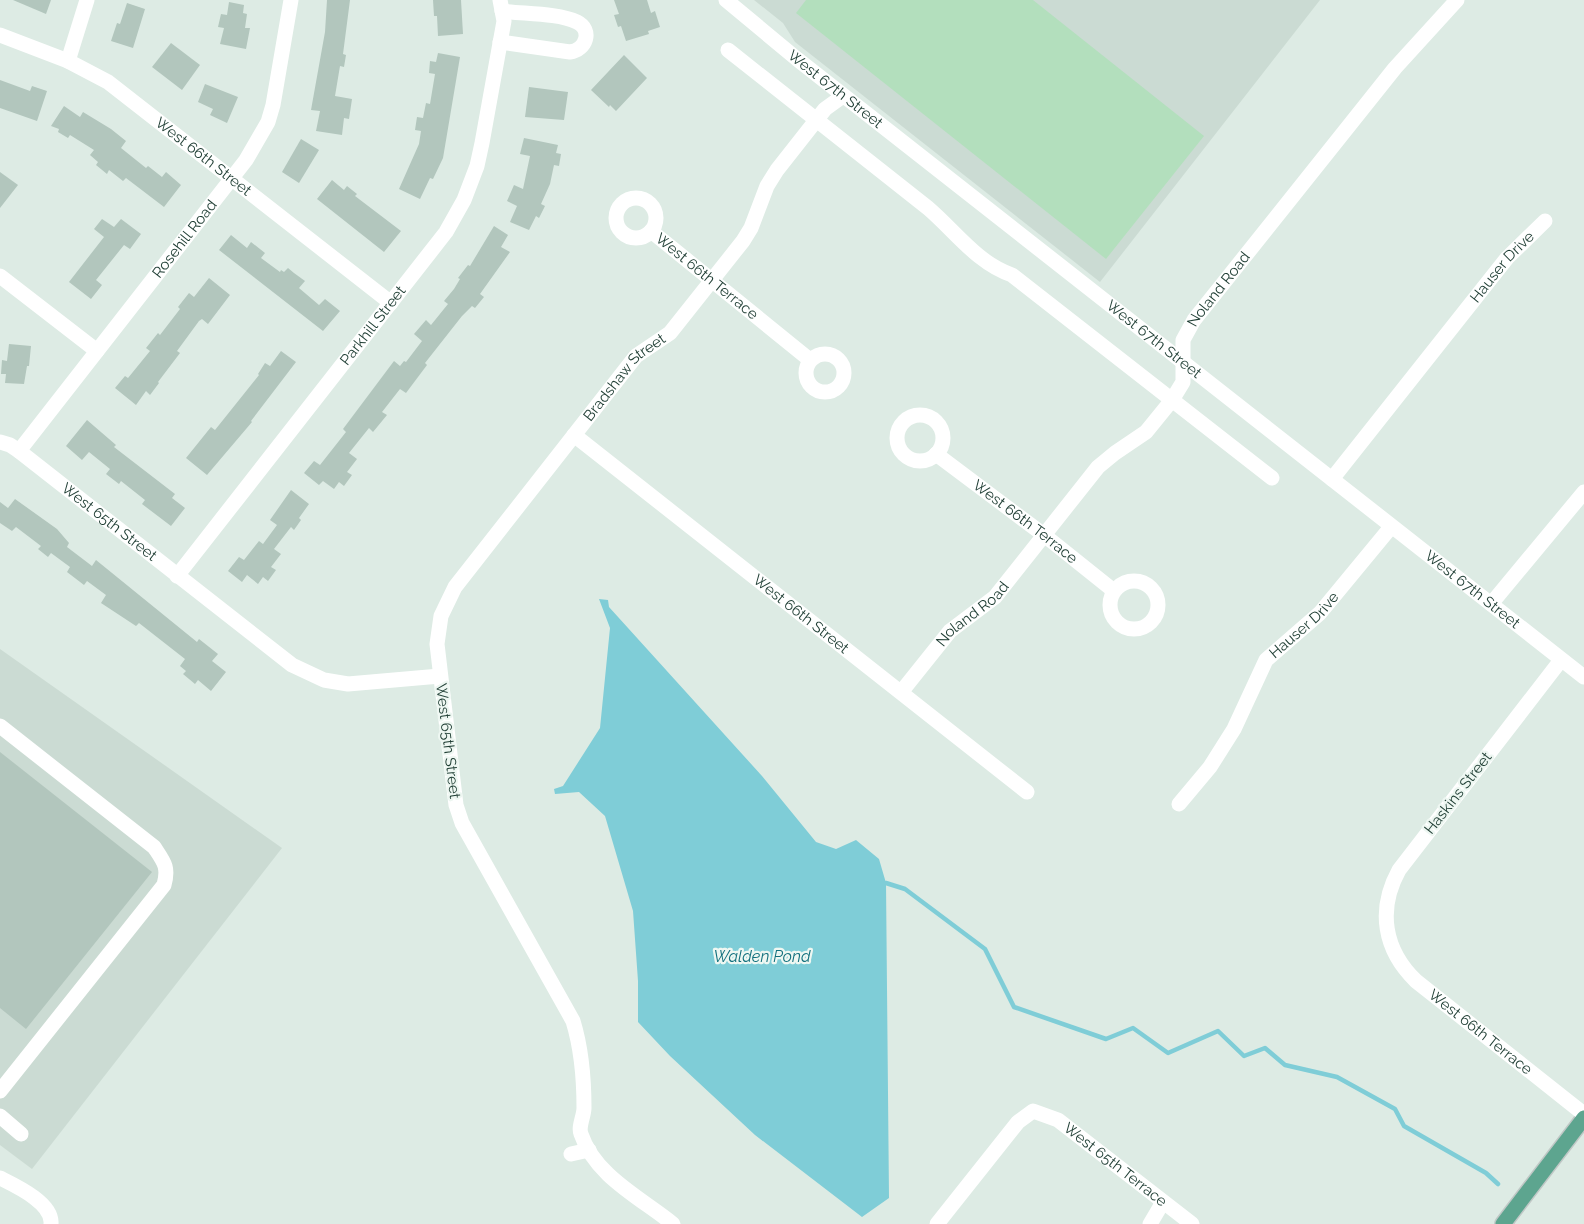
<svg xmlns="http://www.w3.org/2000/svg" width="1584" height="1224" font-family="Raleway,sans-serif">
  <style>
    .built { fill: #cbdbd3 }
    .green { fill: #b3dfbd }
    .water { fill: #7fcdd7 }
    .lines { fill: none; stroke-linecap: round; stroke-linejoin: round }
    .stream { stroke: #7fcdd7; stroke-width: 4.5 }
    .building { fill: #b2c6bd }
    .major-casing { stroke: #c0c8c6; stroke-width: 18 }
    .minor { stroke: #fff; stroke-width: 15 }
    .major { stroke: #5da58f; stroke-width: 15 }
    .labels { text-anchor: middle; stroke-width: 4.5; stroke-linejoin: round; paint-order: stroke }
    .street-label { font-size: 15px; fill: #1d3c32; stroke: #eef7f2 }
    .water-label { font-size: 16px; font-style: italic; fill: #12707d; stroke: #eef7f2 }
  </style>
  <rect width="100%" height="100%" fill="#ddebe4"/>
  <g class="built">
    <path d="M754,0H1320L1100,282L795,42L783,23Z"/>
    <path d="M0,649L282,848L32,1169L0,1145Z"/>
  </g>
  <path class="green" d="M806,0H1033L1204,136L1106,259L796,13Z"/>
  <path class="water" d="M599,599L608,600L609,607L762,776L816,842L836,849L856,840L879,859L886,883L889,1198L862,1217L755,1135L670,1056L638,1022V981L633,911L605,816L579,792L555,794L554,789L563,786L600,728L610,628Z"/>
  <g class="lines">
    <path class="stream" d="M886,883L905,889L985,949L1014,1007L1106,1039L1133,1028L1168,1053L1218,1031L1244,1056L1265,1048L1285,1065L1337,1077L1395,1109L1404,1126L1486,1173L1498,1184"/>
  </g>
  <g class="building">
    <path d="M13,0H51L46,14Z"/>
    <path d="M327,0H350L343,54L346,55L344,67L340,66L335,96L352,99L349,119L344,118L342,135L316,131L320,111L311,110L325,32Z"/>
    <path d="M433,0H461L463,34L438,36L437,16H434Z"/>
    <path d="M614,0H647L651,13L655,11L660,27L648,31L649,34L626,41L621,26L618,27L614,15L619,14Z"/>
    <path d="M229,2L244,5L243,13L247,14L245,28H250L246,49L220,44L224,28L218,27L221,14L227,15Z"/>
    <path d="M127,3L145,9L133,48L111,41L117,23L120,24Z"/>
    <path d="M171,43L200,65L182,90L152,67Z"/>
    <path d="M438,53L460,57L443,158L433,179L430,178L420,199L399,189L419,144L421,131L415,130L417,117L423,118L426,103L430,104L435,74L429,73L430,61L436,62Z"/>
    <path d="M624,55L647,78L616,111L610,105L609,107L591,90Z"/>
    <path d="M0,80L30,91L32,86L47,91L37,121L0,108Z"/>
    <path d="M205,84L238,97L227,123L210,115L213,109L198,102Z"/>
    <path d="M529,87L568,92L564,120L525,117Z"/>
    <path d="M64,106L80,117L83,112L111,129L126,141L121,148L146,168L148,166L162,177L166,172L181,185L164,207L126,178L123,181L109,170L107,174L96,165L98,162L90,155L94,150L70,135L68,138L58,132L59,129L51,126Z"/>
    <path d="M524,138L558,145L556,153L561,154L559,166L554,165L550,184L541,204L545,206L539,218L536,216L529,230L510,222L517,206L507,201L514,185L523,189L530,156L520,154Z"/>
    <path d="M301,139L319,150L299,183L282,172Z"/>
    <path d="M0,172L18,185L0,208Z"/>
    <path d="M332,180L344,190L347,186L357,194L355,196L401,231L384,252L317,199Z"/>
    <path d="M102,219L114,227L121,219L141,234L130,249L124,245L96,280L102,285L91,299L69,282L104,237L94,229Z"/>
    <path d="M494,226L508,235L501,247L510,252L480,294L484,297L475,308L472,306L462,316L425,363L427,365L406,393L400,389L382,412L387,415L373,432L369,428L349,453L357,459L347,472L352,475L344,486L339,482L334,489L323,481L319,485L304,473L314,461L320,465L346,432L343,429L394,361L400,366L404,361L406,362L422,341L414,334L426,320L431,325L448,304L444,301L454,289L460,279L458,278L468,265L470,266Z"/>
    <path d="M231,235L247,248L251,242L265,253L261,258L280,272L281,270L284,272L288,268L294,273L305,281L299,288L319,305L325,299L340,311L323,331L219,250Z"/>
    <path d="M209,278L230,295L208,324L202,319L199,321L177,351L180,353L158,382L159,383L150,395L146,391L136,405L115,388L125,376L128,378L150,351L146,348L158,333L160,335L180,309L178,307L189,293L194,297Z"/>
    <path d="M9,344L31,346L29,366H27L24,384L5,383L6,374H1L2,360L7,361Z"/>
    <path d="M281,351L296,362L251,421L252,422L207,475L186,458L211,427L215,430L259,375L258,374L265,363L270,366Z"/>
    <path d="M87,420L116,445L114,447L175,494L172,498L185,508L171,526L142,504L145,500L121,481L119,484L106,474L110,469L89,452L82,460L66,446Z"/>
    <path d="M291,490L309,504L299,518L301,520L294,530L291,527L274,549L281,554L271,567L276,570L268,581L263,577L258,584L247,575L242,582L228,571L239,557L244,560L259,541L263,544L277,525L270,520Z"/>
    <path d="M15,499L57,529L69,543L67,547L92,566L96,560L197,642L199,639L218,654L212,661L226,672L211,691L198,680L195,684L183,674L186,671L180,666L185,659L139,623L136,626L101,603L106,595L87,581L84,585L67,572L70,567L51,553L48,557L38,549L41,546L16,527L12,531L0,523V502L8,508Z"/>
    <path d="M0,752L152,872L26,1029L0,1008Z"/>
  </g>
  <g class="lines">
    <defs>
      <path id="major" d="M1503,1224L1584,1118"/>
    </defs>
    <use href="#major" class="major-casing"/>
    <g class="minor">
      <path id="s1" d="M726,0L797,59L1584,677"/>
      <path id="s2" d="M0,35L68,61L108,82L391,303"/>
      <path d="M500,42L570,52C586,50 593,30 577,22C558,13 523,14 502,11"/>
      <path d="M728,50L928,208C956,232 977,263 1012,275L1272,478"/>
      <path d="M68,61L87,0"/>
      <circle cx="636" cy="218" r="20"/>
      <path id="s3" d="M651,231L810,360"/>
      <path d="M0,276L97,351"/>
      <circle cx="825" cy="373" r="19"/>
      <circle cx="920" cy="438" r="23"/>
      <path id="s4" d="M574,435L1027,792"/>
      <path id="s5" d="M0,442L10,445L19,451L292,665L324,680L348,684L440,676"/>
      <path id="s6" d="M19,451L232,178L246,160L268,122L273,105L291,0"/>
      <path id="s7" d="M936,454L1044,535L1114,591"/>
      <path id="s8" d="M1332,479L1507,258L1545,221"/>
      <path id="s9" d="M177,576L446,232L464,200L477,166L482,143L504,21L500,0"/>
      <circle cx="1134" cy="605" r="24"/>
      <path d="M1491,604L1584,492"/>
      <path id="s10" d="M1561,660L1399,870C1377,910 1384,950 1416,981L1584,1114"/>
      <path id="s11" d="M902,691L950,631L995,597L1098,467L1115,453L1146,432L1172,400L1183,382V340L1194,320L1395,68L1457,0"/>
      <path d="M0,726L154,847C164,862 169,867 164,885L0,1091"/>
      <path id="s12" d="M1179,804L1210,767L1234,729L1266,660L1320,613L1391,527"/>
      <path d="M0,1116L21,1134"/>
      <path d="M571,1154L589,1150"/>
      <path d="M0,1178C16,1186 53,1203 51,1224"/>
      <path id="s13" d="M673,1224C641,1198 595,1176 581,1134C578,1127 584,1116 584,1108C584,1080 581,1047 573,1021L462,823L456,805L437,644L441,616L455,587L636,356L670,333L743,241L751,228L767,186L777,170L825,109L843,96"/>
      <path id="s14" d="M937,1224L1018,1122L1033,1111L1058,1120L1192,1224"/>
      <path d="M1150,1224L1163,1202"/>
    </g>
    <use href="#major" class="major"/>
  </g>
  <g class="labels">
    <g class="street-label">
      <text dy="5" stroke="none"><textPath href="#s1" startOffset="141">West 67th Street</textPath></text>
      <text dy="5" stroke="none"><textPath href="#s2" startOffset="239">West 66th Street</textPath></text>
      <text dy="5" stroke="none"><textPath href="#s6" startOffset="269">Rosehill Road</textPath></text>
      <text dy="5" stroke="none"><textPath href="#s8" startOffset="272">Hauser Drive</textPath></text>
      <text dy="5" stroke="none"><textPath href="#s3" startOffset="72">West 66th Terrace</textPath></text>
      <text dy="5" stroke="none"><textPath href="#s11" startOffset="525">Noland Road</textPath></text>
      <text dy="5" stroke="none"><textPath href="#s9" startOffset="318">Parkhill Street</textPath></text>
      <text dy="5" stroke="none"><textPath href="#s1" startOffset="546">West 67th Street</textPath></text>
      <text dy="5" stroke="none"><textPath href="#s13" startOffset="984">Bradshaw Street</textPath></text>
      <text dy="5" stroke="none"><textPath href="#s5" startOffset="136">West 65th Street</textPath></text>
      <text dy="5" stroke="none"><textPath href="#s7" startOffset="112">West 66th Terrace</textPath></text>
      <text dy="5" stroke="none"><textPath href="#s1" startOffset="951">West 67th Street</textPath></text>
      <text dy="5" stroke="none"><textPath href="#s4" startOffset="289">West 66th Street</textPath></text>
      <text dy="5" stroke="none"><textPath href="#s11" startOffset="105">Noland Road</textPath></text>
      <text dy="5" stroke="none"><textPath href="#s12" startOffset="221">Hauser Drive</textPath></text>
      <text transform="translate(448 741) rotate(83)" y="5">West 65th Street</text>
      <text transform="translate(1458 793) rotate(-52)" y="5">Haskins Street</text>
      <text dy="5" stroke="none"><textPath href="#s10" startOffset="469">West 66th Terrace</textPath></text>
      <text dy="5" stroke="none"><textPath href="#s14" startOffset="248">West 65th Terrace</textPath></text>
    </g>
    <g class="water-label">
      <text x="762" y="962">Walden Pond</text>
    </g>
  </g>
</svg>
